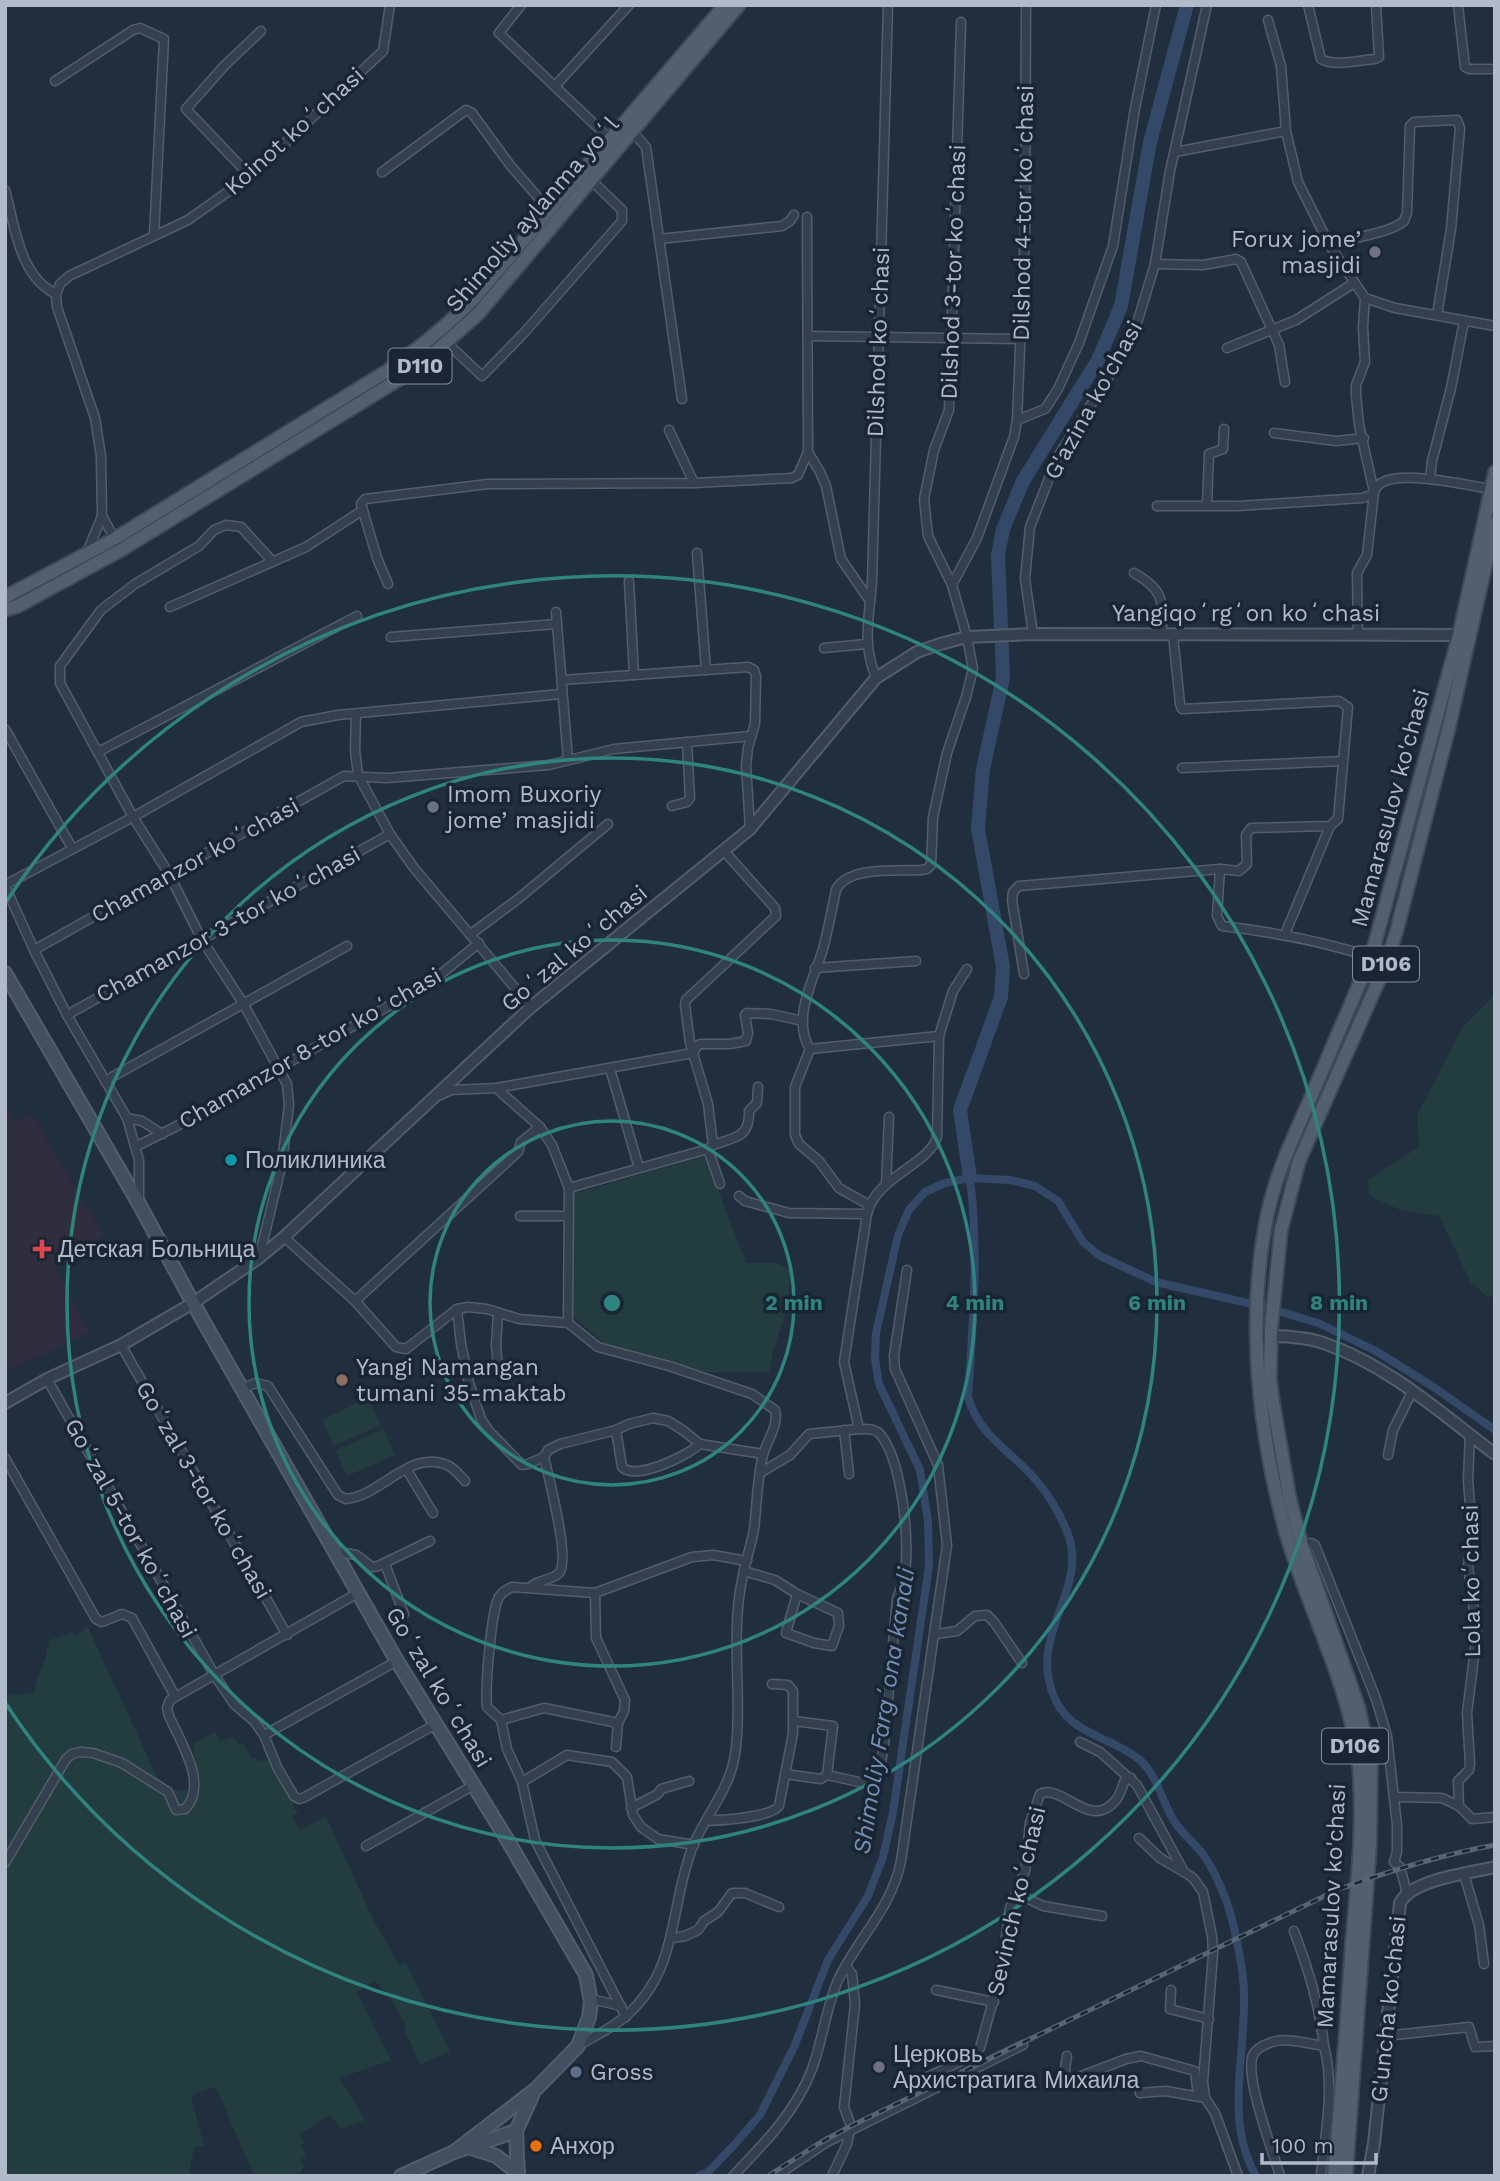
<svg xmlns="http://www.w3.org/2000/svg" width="1500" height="2181" font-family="'Work Sans',sans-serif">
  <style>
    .medical { fill: #2f2d3e }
    .green { fill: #233c3f }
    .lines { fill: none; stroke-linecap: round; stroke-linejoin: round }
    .canal { stroke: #334967; stroke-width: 8 }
    .river { stroke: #334967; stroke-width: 14 }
    .minor-casing { stroke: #535d6c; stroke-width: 11 }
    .tertiary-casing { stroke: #535d6c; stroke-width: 14 }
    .secondary-casing { stroke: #535d6c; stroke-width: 16 }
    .primary-casing { stroke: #3e4957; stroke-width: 16 }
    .minor { stroke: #35404e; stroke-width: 8 }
    .tertiary { stroke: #35404e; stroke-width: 10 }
    .secondary { stroke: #424f61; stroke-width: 12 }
    .primary { stroke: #525f6e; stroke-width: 12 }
    .rail-casing { stroke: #566475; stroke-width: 5 }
    .rail { stroke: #1a2533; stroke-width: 2.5; stroke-dasharray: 8; stroke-linecap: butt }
    .ring { fill: none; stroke: #2f8480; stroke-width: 3.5 }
    .worship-dot { fill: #6b7280; stroke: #1a2533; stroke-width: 2.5 }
    .culture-dot { fill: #0f9aa8; stroke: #1a2533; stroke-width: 2.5 }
    .health-dot { fill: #e0444e; stroke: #1a2533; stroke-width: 2.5 }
    .education-dot { fill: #8d6e63; stroke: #1a2533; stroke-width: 2.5 }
    .service-dot { fill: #5c6f8a; stroke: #1a2533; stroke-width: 2.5 }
    .food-dot { fill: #e8710a; stroke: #1a2533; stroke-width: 2.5 }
    .labels { text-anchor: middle; stroke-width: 7; stroke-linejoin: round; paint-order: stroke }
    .shield { fill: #1a2533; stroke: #838d9c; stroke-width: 2 }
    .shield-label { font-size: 21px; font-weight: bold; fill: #b0bac9 }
    .street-label { font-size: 23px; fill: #b0bac9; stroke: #1a2533 }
    .poi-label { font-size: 23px; fill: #b0bac9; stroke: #1a2533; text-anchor: start }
    .water-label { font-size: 24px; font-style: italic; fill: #7591b4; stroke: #1a2533 }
    .centre { fill: #2f8480; stroke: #1a2533; stroke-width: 3.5 }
    .ring-label { font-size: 21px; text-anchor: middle; font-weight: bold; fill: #2f8480; stroke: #1a2533; stroke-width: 7; stroke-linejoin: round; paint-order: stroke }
  </style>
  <rect width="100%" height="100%" fill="#212e3e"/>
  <path class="medical" d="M5,1105L15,1121L32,1114L104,1236L53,1263L89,1332L5,1372Z"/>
  <g class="green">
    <path d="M1495,994V1295L1488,1297L1471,1283L1439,1216L1400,1210L1369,1195L1368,1180L1419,1147L1417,1115L1462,1028Z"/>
    <path d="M705,1156L746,1263H778L790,1270L788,1307L773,1351L769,1372H707L610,1348L570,1314L573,1194Z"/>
    <path d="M368,1398L381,1425L334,1446L322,1420Z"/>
    <path d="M384,1429L395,1455L347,1476L335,1450Z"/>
    <path d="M88,1627L157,1777L173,1790H195L194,1743L215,1732L221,1741L233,1737L239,1745L243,1743L251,1758L256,1757L258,1762L265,1759L266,1762L270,1760L296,1802L293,1805L298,1813L292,1816L300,1830L326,1816L372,1917L399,1965L406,1963L450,2051L420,2065L404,2028L406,2026L388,1994L375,1981L357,1992L391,2060L340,2078L365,2120L341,2129L330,2115L300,2134L305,2143L301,2145L306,2156L301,2160L304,2166L298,2176H254L216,2087L196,2093L191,2097L204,2145L194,2148L189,2176H5V1696L34,1693C35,1676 46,1665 47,1647L50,1646L48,1641L73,1632L75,1636L83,1632V1629Z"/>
  </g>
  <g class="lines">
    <g class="canal">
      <path d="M970,1178C979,1252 973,1323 968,1397C980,1437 1008,1448 1034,1478C1048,1493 1062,1517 1069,1537C1087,1593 1025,1638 1056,1701C1072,1735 1115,1738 1141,1761C1158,1777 1162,1802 1174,1821C1183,1835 1196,1844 1205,1857C1213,1869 1221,1887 1226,1900C1234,1922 1244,1970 1244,1994C1246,2054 1224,2121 1256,2176"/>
      <path d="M699,2176L708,2172L735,2144L760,2115L794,2047L828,1960L868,1896L883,1857L893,1812L929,1566L928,1521L920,1470L879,1384L875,1359L876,1333L898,1235L909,1210L925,1192L945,1183L970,1178L1010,1180L1035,1186L1058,1201L1083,1242L1100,1256L1156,1282L1265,1307L1318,1323L1376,1351L1432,1386L1495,1430"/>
    </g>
    <path class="river" d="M970,1178L960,1110L1001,997L1003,967L978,829L983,769L1003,678L998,555L1003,529L1023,481L1098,360L1121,306L1150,142L1187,5"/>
    <defs>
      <g id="minor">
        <path d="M521,5L499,33L613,142"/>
        <path d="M1026,5L1025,229L1017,420L1045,409L1058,389L1079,343L1113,246L1135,108L1156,5"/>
        <path d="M1308,5L1321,59C1335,67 1359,60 1375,59L1379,57L1376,5"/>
        <path d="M1458,5L1465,67L1469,69H1495"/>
        <path d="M1268,20L1281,66L1286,131L1298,182L1330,246L1365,298L1395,308L1495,326"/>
        <path d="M55,81L133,30L140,28L164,39L154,235"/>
        <path d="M555,86L629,5"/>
        <path d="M632,131L646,147L682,399"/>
        <path d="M1175,152L1286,131"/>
        <path d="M382,172L466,110L472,113L510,165L549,210"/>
        <path d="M250,176L186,109L225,65L261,31"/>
        <path d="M5,190C15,226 19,276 56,294"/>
        <path d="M659,239L782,226L790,221L794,215"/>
        <path d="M1330,246C1352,236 1387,235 1404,221L1407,213L1410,126L1414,122L1457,120L1460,128L1451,229L1437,315"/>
        <path d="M1155,264L1203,265L1236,259L1241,262L1279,345L1285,382"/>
        <path d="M808,336L1021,339"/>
        <path d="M446,342L482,376L523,334L622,221V210L592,181"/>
        <path d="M1227,348L1296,320L1354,283"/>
        <path d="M669,430L694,483"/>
        <path d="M1274,433L1336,441L1364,438"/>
        <path d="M808,452L820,472L826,486L841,559L870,601"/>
        <path d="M1430,479L1432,461L1451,388L1464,321"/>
        <path d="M1157,506H1238L1362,498L1371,495C1375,491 1376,486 1381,483C1404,470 1465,485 1491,489"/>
        <path d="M1207,506L1209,454L1223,449L1224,429"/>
        <path d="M121,550L102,516L101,456L95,418L57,307L56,294L60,284L69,276L188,220L250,176L383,51L390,5"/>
        <path d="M87,552L102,516"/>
        <path d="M697,553L706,670"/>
        <path d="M1134,573C1166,591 1162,602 1162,635"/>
        <path d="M629,581L634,675"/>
        <path d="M388,584L377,558L361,504L365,499L488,484L694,483L792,478L798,475L808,452L807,217"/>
        <path d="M952,585L977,538L1014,437L1017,420"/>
        <path d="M170,607L306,547L363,510"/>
        <path d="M556,612L568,760"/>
        <path d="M1033,634L1025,579L1030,527L1057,458L1108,378L1137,323L1155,264L1170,171L1207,5"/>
        <path d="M1358,634L1357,573L1367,555L1374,492L1359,425L1356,395V385L1365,362L1363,327L1365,298"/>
        <path d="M391,637L557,624"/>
        <path d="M824,648L866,644"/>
        <path d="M876,678C862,642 869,620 872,582L888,5"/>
        <path d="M562,680L748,667L754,670L756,676L755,723L748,748L746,765L750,829"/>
        <path d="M356,715L355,750L358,775L390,834L414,868L531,1007"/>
        <path d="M5,729L72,848"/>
        <path d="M98,752L357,616"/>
        <path d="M1182,768L1342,761"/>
        <path d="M672,806L687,802L690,798L687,742"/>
        <path d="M1220,869L1217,916L1222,926C1273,932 1322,941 1371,957"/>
        <path d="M5,885L133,817L301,722L338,715L561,694"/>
        <path d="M5,886L34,950L67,1015L127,1118L139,1160V1201"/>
        <path d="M471,934L518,899L608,824"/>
        <path d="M1285,934L1330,826"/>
        <path d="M34,950L344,776L387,778L549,765L614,749L751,736"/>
        <path d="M815,968L916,961"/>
        <path d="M1024,974L1012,900L1013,892L1019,886L1220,869L1239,871L1247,864L1246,835L1251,828L1330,826L1338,819L1348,707L1339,701L1182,709L1180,704L1173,635"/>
        <path d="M67,1015L390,834"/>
        <path d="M810,1049L939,1036L953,991L967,969"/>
        <path d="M693,1053L697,1046L700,1044H730L746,1041L748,1033L745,1015L747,1013L771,1014L803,1021"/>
        <path d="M610,1069L639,1168"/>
        <path d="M105,1081L347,946"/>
        <path d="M496,1088L540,1127L552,1145L569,1188L568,1323"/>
        <path d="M441,1095L451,1090L496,1088L693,1053"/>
        <path d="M127,1118L142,1121L162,1134"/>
        <path d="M713,1145C735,1137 750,1138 749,1111L757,1103L758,1087"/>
        <path d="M137,1146L175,1127L415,991L436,978L479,943"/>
        <path d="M708,1149L720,1184"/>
        <path d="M886,1185L889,1117"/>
        <path d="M569,1188L708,1149L713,1145L708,1104L690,1043L685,1005L686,1000L776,916L775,908L724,851"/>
        <path d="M739,1196L745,1201L789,1213L867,1214"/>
        <path d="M869,1205L839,1188L819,1161L799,1144L795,1135V1087L810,1049C791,1018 814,980 823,949C828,930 832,910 836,890C847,866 897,871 921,870L927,869L931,865L933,817L947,753L966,697L973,669L967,637L952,585L928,536L924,499L934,450L949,410L961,22"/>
        <path d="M520,1216H569"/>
        <path d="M284,1237L355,1301L396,1347L406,1349L457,1309L468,1307L487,1309L519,1319L568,1323L598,1347L669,1366L752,1394L775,1410C779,1426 767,1440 763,1455C757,1479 757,1505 754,1529C751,1546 745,1563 742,1580C730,1637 743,1698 735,1755C729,1791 706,1814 693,1846C669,1906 680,1968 627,2015C613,2028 594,2036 578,2046"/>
        <path d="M259,1258L282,1163L289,1105L287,1084L243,1003L202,940L169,874L133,817L60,683V666L101,610L135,584L199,546L214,530L226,525L241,527L273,562"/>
        <path d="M355,1301L518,1152L521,1142L540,1127"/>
        <path d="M457,1309L461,1344L469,1383L481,1419L489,1431L522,1465L528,1464L544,1457"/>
        <path d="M498,1313L496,1345L498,1367"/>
        <path d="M121,1345L287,1635"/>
        <path d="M47,1379L215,1676L234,1704L254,1721L264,1735L277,1767L294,1796L299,1799L303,1798L436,1724"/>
        <path d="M242,1389L255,1383L268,1386L338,1495L346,1499C382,1496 411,1447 449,1466C455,1469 460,1476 465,1481"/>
        <path d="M859,1429C866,1429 874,1428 880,1434C902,1460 911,1545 904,1578C903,1585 899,1592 897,1599L884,1745L878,1780L873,1785L864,1843"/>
        <path d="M616,1430L622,1467C636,1481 687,1456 700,1444"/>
        <path d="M844,1430L849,1474"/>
        <path d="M1388,1455L1393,1430L1412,1392"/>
        <path d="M5,1458L96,1619L102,1622L122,1614L132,1618L175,1696"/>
        <path d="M407,1470L433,1513"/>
        <path d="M760,1473L790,1455L809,1434L859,1429L844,1362L867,1214C876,1176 929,1165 937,1137L939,1036"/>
        <path d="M1302,1545L1311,1543L1315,1545L1376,1699L1387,1736L1397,1825V1852L1394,1862L1400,1867L1407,1893"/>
        <path d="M334,1551L356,1555L372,1567L378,1566L430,1541"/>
        <path d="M385,1564L404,1614"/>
        <path d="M744,1571L775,1580L797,1594L786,1633L814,1643L832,1646L839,1626L838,1613L797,1594"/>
        <path d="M530,1588C537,1579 552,1581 559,1573C571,1560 548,1475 544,1457L548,1450L560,1444L616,1430L629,1424L653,1418L668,1421L684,1431L700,1444L763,1454"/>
        <path d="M595,1593L596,1638L625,1700L624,1711L618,1723L616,1747"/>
        <path d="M936,1634L957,1631L975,1616L987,1615L994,1622L1022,1663"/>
        <path d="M501,1720L544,1708L618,1723"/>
        <path d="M794,1721L833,1726L827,1775"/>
        <path d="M264,1735L397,1661"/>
        <path d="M1080,1742L1100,1752L1137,1785L1184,1872L1193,1878L1203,1892L1212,1936L1213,1954L1203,2082L1205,2098L1215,2113L1238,2176"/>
        <path d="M785,1774L821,1779L827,1775L873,1785"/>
        <path d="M522,1782L567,1755L612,1762L627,1777L633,1815L641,1827L658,1839L694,1845"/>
        <path d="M1395,1797L1442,1798L1459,1806L1472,1819L1495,1817"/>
        <path d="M1459,1806L1458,1781L1469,1770L1470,1764L1467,1713L1477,1633L1468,1566L1472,1532L1468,1480L1470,1435"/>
        <path d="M631,1808L658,1794L661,1789L689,1781"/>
        <path d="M706,1821C722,1820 769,1818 779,1806L793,1733V1691L788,1685L772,1684"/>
        <path d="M1139,1838L1160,1858L1184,1872"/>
        <path d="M366,1846L474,1785"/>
        <path d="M5,1863L66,1759L72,1754L80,1752L93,1753L122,1763L168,1792L176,1810L185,1809C209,1785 180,1741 169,1716L167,1708L170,1700L358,1593"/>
        <path d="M1464,1874L1479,1925L1484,1964"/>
        <path d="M1016,1893L1043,1906L1102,1916"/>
        <path d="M672,1938L685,1936L698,1930L704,1921L718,1912L732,1893H745L779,1907"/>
        <path d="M936,1990L994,2002"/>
        <path d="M1171,1990L1170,2009L1209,2019"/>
        <path d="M591,1999L621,2006"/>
        <path d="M626,2017L535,1840L522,1782L507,1749L501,1720L487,1707C485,1689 491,1611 499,1597C502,1592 506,1590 512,1587L595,1593L692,1557L713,1555L747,1561"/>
        <path d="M1385,2036L1469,2027L1475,2047L1495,2046"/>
        <path d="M1067,2056L1063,2083L1126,2059L1141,2056L1195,2071L1197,2088L1205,2098"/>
        <path d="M919,2081L974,2055L980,2048L1001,1972L1010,1908L1025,1871L1030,1823L1040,1794C1063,1783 1090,1832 1116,1800C1121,1794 1122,1786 1125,1780L1131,1778"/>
        <path d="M1140,2093L1166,2091L1205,2098"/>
        <path d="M733,2176C763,2145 797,2110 812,2069C823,2040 826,2006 839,1978C859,1937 892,1907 901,1861L947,1545L938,1465L895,1369L894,1356L907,1270"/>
        <path d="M776,2176L827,2142L1023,2045"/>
        <path d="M832,2176L847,2144L851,2126L844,2107L855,2004L852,1974L846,1966"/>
        <path d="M1280,2176C1273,2151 1244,2077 1253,2055C1257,2047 1268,2043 1276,2041C1288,2038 1310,2044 1324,2046C1319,2004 1309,1971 1294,1931"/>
        <path d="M1321,2176C1325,2134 1335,2087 1324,2046"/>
      </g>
      <g id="tertiary">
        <path d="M1256,1336C1278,1336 1306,1336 1326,1344C1389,1366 1442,1414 1495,1454"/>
        <path d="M5,1403L47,1379L121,1345L193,1303L259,1258L284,1237L531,1007L750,829L876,678L917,652L940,644L967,637L1033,634L1464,635"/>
        <path d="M1368,2176L1374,2143L1400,1903C1412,1879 1470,1873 1495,1867"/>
      </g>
      <g id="secondary">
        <path d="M5,973L138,1202L193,1303L397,1661L508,1841L586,1975L591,2002L589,2017L578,2046L536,2089L454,2152"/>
        <path d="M471,2148L496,2156L518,2173"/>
        <path d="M401,2176L454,2152L516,2131"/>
        <path d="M518,2176L516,2131L532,2096"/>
      </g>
      <g id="primary">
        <path d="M5,597L114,539L387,371C418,349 448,325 475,297L725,5"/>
        <path d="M5,610L18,606L121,550L416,369L478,314L739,5"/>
        <path d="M1334,2176C1341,2098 1347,2021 1352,1943C1357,1885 1364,1826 1359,1767C1352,1690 1307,1607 1286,1533C1259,1435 1247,1327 1265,1227C1272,1183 1291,1142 1309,1102C1329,1054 1350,1006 1371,957L1380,925L1459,635L1495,472"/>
        <path d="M1346,2176L1370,1845L1371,1766L1359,1709L1302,1545L1290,1500L1273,1402L1270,1380L1271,1329L1281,1230L1299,1161L1386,964L1396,933L1449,727L1495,523"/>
      </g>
    </defs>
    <use href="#minor" class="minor-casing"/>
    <use href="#tertiary" class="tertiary-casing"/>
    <use href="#secondary" class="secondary-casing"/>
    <use href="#primary" class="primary-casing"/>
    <use href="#minor" class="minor"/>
    <use href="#tertiary" class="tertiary"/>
    <use href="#secondary" class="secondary"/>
    <use href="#primary" class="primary"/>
    <defs>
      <path id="rail" d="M768,2176L818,2144L851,2126L1337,1890C1389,1871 1440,1855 1495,1845"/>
    </defs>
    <use href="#rail" class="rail-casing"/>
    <use href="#rail" class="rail"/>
  </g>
  <g class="ring">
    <circle cx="612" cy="1303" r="182"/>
    <circle cx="612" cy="1303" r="363"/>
    <circle cx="612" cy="1303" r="545"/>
    <path d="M6 902A727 727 0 1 1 6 1704"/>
  </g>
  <g class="worship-dot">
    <circle cx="1375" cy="252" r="7"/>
    <circle cx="433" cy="807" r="7"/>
    <circle cx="879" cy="2067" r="7"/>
  </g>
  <circle class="culture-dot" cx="231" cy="1160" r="7"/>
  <path class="health-dot" d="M38.5 1238.5h7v7h7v7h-7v7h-7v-7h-7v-7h7z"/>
  <circle class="education-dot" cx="342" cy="1380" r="7"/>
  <circle class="service-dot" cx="576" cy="2072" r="7"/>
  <circle class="food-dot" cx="536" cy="2146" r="7"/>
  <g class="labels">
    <g class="shield">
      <rect x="388.5" y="348.5" width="63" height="35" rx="5"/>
      <rect x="1353" y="946.5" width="66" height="35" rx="5"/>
      <rect x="1322" y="1728.5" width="66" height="35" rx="5"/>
    </g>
    <g class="shield-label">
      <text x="420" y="373">D110</text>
      <text x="1386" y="971">D106</text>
      <text x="1355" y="1753">D106</text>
    </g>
    <g class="street-label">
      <text transform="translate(294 131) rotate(-42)" y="8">Koinot koʻchasi</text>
      <text transform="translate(1023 213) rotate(-89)" y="8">Dilshod 4-tor koʻchasi</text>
      <text transform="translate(532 214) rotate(-49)" y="8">Shimoliy aylanma yoʻl</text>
      <text transform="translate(953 272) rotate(-88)" y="8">Dilshod 3-tor koʻchasi</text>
      <text transform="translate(878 342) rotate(-88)" y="8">Dilshod koʻchasi</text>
      <text transform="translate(1093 400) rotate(-61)" y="8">G'azina ko'chasi</text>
      <text x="1246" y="621">Yangiqoʻrgʻon koʻchasi</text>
      <text transform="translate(1390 808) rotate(-75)" y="8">Mamarasulov ko'chasi</text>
      <text transform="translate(195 860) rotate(-29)" y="8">Chamanzor koʻchasi</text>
      <text transform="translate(228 924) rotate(-29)" y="8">Chamanzor 3-tor koʻchasi</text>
      <text transform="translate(574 948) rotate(-40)" y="8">Goʻzal koʻchasi</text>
      <text transform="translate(310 1048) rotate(-30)" y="8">Chamanzor 8-tor koʻchasi</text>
      <text transform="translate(204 1490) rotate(60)" y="8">Goʻzal 3-tor koʻchasi</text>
      <text transform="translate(131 1528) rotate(61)" y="8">Goʻzal 5-tor koʻchasi</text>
      <text transform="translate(1471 1581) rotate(-91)" y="8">Lola koʻchasi</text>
      <text transform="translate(439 1687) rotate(59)" y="8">Goʻzal koʻchasi</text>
      <text transform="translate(1016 1901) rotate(-77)" y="8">Sevinch koʻchasi</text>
      <text transform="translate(1331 1906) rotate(-87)" y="8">Mamarasulov ko'chasi</text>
      <text transform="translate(1388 2009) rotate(-84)" y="8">G'uncha ko'chasi</text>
    </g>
    <g class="poi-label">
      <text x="1361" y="247" text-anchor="end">Forux jome’<tspan x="1361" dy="26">masjidi</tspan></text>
      <text x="447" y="802">Imom Buxoriy<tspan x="447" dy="26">jome’ masjidi</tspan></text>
      <text x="245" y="1168">Поликлиника</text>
      <text x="58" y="1257">Детская Больница</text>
      <text x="356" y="1375">Yangi Namangan<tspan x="356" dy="26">tumani 35-maktab</tspan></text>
      <text x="893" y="2062">Церковь<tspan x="893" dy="26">Архистратига Михаила</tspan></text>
      <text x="590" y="2080">Gross</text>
      <text x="550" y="2154">Анхор</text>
    </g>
    <g class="water-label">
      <text transform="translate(884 1711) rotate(-81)" y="8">Shimoliy Fargʻona kanali</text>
    </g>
  </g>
  <circle cx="612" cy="1303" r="10" class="centre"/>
  <g class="ring-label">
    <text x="794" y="1310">2 min</text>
    <text x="975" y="1310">4 min</text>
    <text x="1157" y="1310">6 min</text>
    <text x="1339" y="1310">8 min</text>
  </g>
  <rect width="1500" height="2181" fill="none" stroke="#b0bac9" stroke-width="14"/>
  <path d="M1262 2153v10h114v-10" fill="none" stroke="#b0bac9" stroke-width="3.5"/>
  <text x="1272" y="2153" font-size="21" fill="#b0bac9" stroke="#1a2533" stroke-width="5" paint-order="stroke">100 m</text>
</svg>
